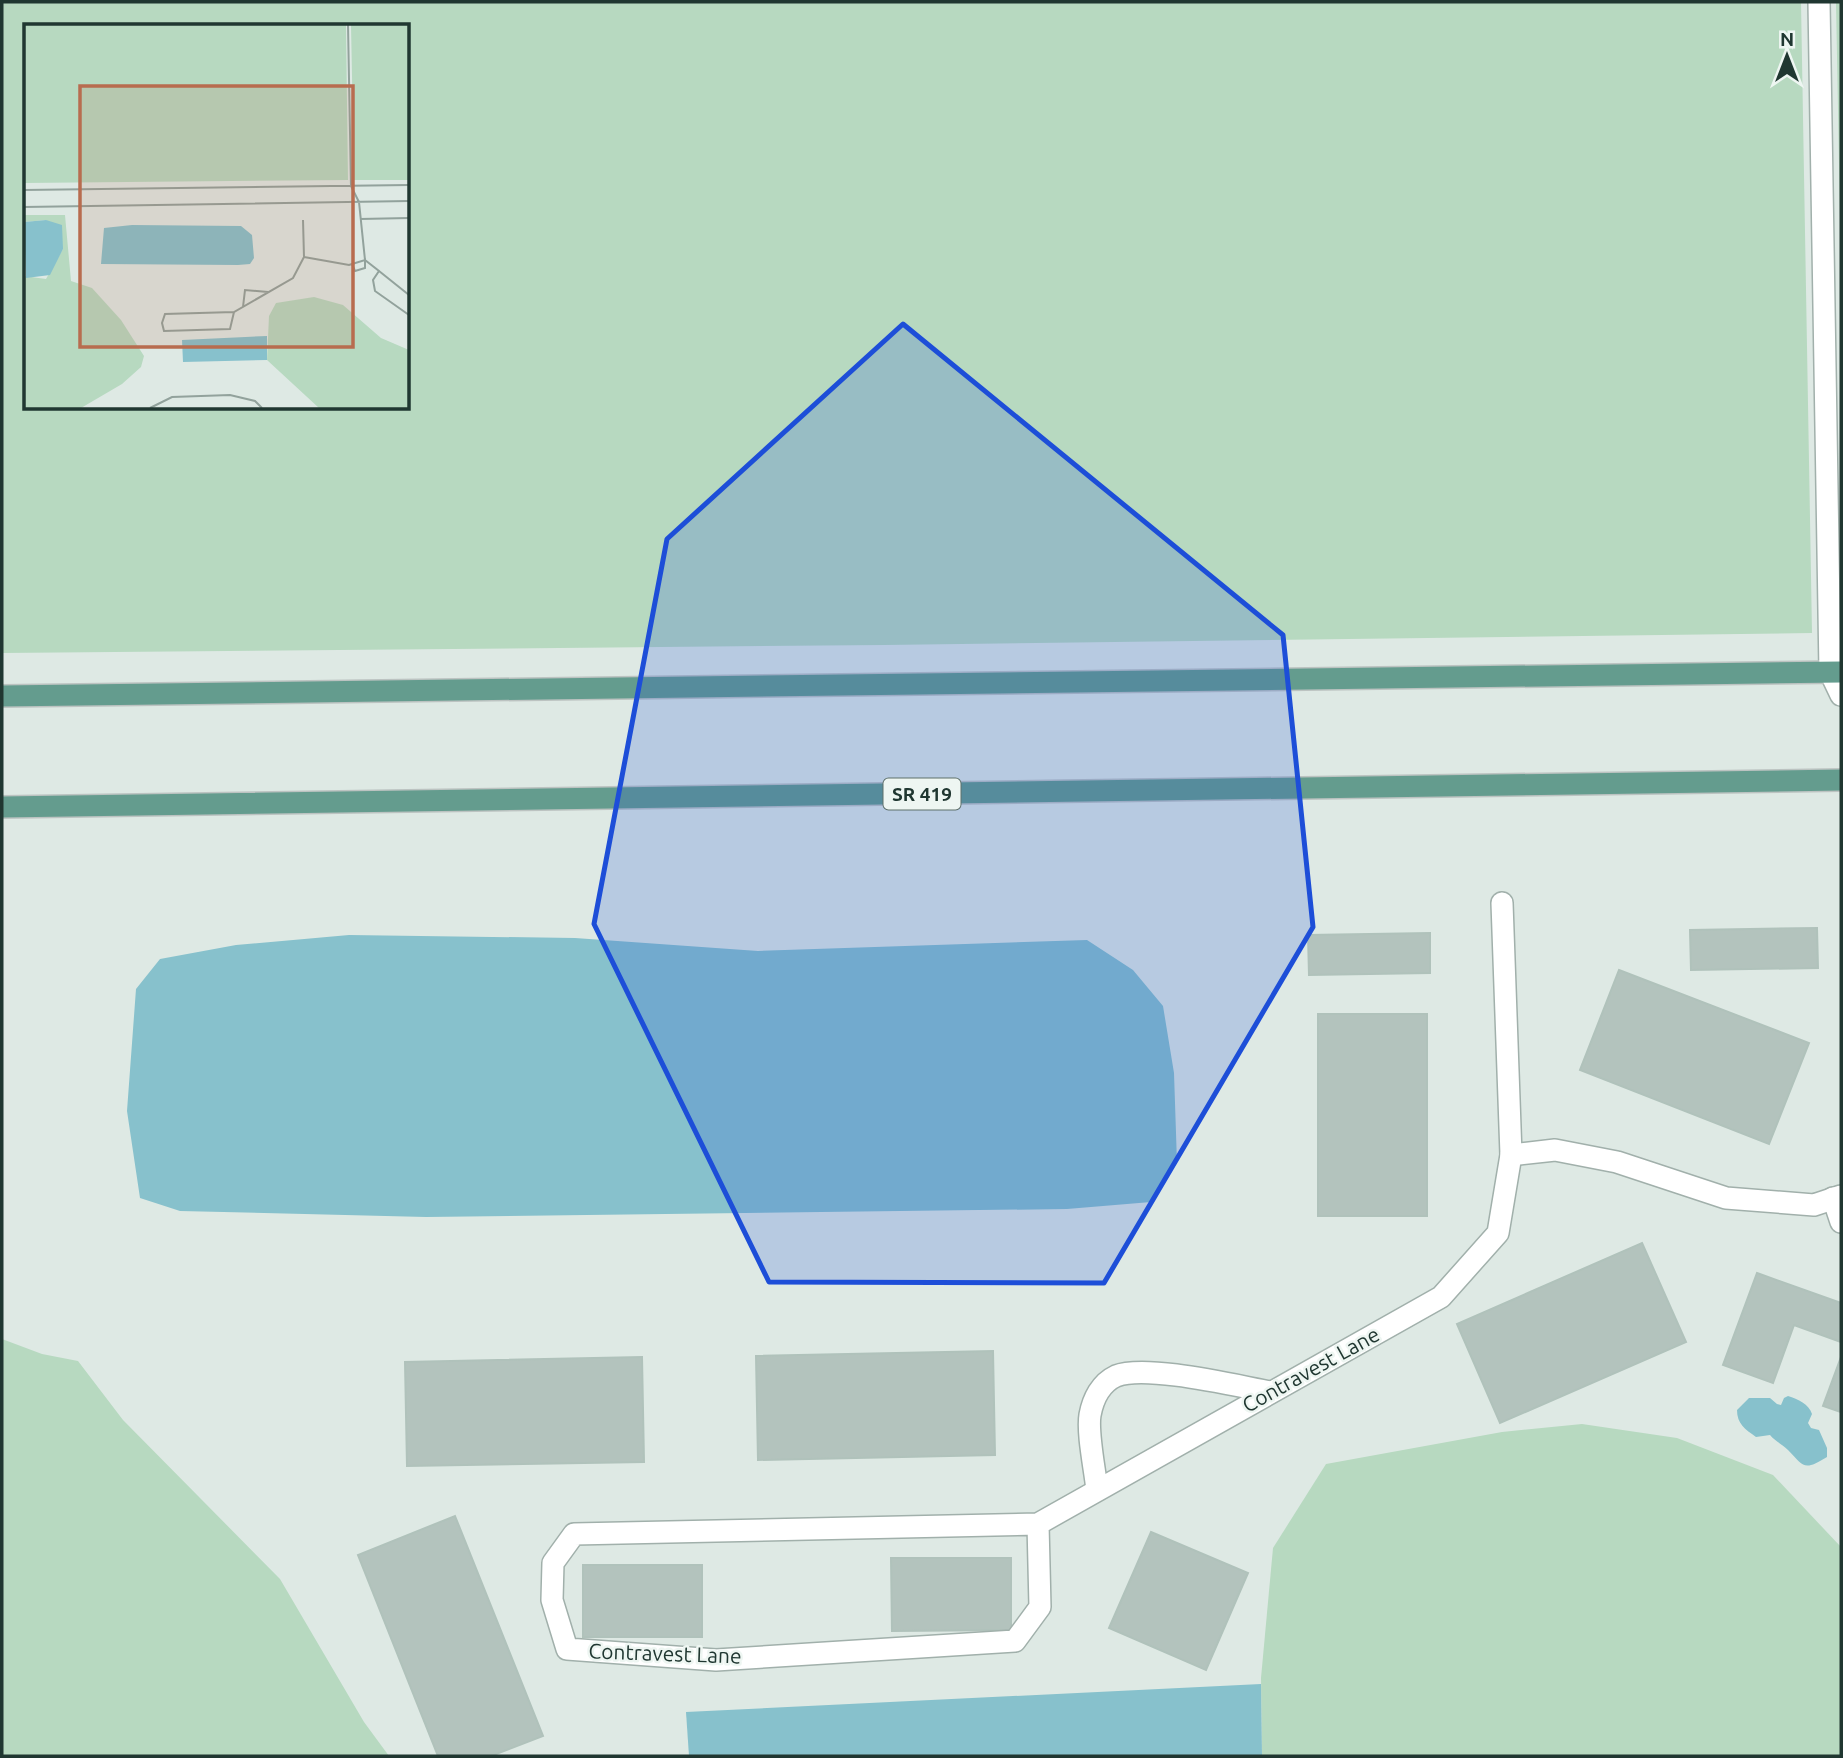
<svg xmlns="http://www.w3.org/2000/svg" width="1843" height="1758" font-family="Ubuntu,sans-serif">
  <style>
    .green { fill: #b7d9c0; fill-rule: evenodd }
    .water { fill: #87c1cc }
    .building { fill: #b3c3bd; stroke: #b0c2bb; stroke-width: 2 }
    .lines { fill: none; stroke-linecap: round; stroke-linejoin: round }
    .minor-casing { stroke: #a1b0ab; stroke-width: 24 }
    .major-casing { stroke: #bcc3c1; stroke-width: 24 }
    .minor { stroke: #fff; stroke-width: 21 }
    .major { stroke: #649c8e; stroke-width: 21 }
    .marked { fill: #1d4ed8; fill-opacity: 0.2; stroke: #1d4ed8; stroke-width: 5; stroke-linejoin: round }
    .labels { text-anchor: middle; stroke-width: 5; stroke-linejoin: round; paint-order: stroke }
    .shield { fill: #eef6f2; stroke: #5e706b; stroke-width: 2 }
    .shield-label { font-size: 19px; font-weight: bold; fill: #203731 }
    .street-label { font-size: 21px; fill: #203731; stroke: #eef6f2 }
    .inset-road { fill: none; stroke: #92a29c; stroke-width: 2 }
    .view { fill: #b86c4f; fill-opacity: 0.15; stroke: #b86c4f; stroke-width: 3.5 }
    .inset-edge { fill: none; stroke: #203731; stroke-width: 3.5 }
  </style>
  <rect width="100%" height="100%" fill="#dee9e4"/>
  <g class="green">
    <path d="M2,2H1801L1812,633L885,645L2,653ZM26,26H408V408H26Z"/>
    <path d="M1836,2H1841V272Z"/>
    <path d="M2,1339L42,1354L78,1361L123,1420L280,1579L364,1722L389,1756H2Z"/>
    <path d="M1582,1424L1677,1438L1773,1475L1841,1547V1756H1262L1261,1678L1273,1548L1326,1464L1502,1432Z"/>
  </g>
  <g class="water">
    <path d="M349,935L575,938L758,951L1087,940L1133,970L1163,1006L1174,1073L1177,1163L1151,1202L1067,1209L426,1217L180,1211L140,1198L127,1111L136,989L160,959L236,945Z"/>
    <path d="M1788,1396C1798,1399 1809,1404 1812,1414L1808,1423L1811,1428L1819,1430L1827,1448V1457C1803,1472 1804,1466 1788,1450C1782,1444 1776,1442 1770,1435L1756,1437C1745,1429 1737,1424 1737,1410L1749,1398H1770L1777,1404L1781,1405L1784,1398Z"/>
    <path d="M1261,1684L1262,1756H689L686,1712Z"/>
  </g>
  <g class="building">
    <path d="M1817,928L1818,968L1691,970L1690,930Z"/>
    <path d="M1430,933V973L1309,975L1308,935Z"/>
    <path d="M1619,970L1809,1043L1769,1144L1580,1070Z"/>
    <rect x="1318" y="1014" width="109" height="202"/>
    <path d="M1642,1243L1686,1342L1500,1423L1457,1324Z"/>
    <path d="M1757,1273L1841,1303V1342L1794,1325L1773,1383L1723,1365Z"/>
    <path d="M993,1351L995,1455L758,1460L756,1356Z"/>
    <path d="M642,1357L644,1462L407,1466L405,1362Z"/>
    <path d="M1841,1357V1412L1823,1406Z"/>
    <path d="M455,1516L543,1736L491,1756H438L358,1555Z"/>
    <path d="M1151,1532L1248,1573L1206,1670L1109,1628Z"/>
    <path d="M891,1558H1011V1630L892,1631Z"/>
    <rect x="583" y="1565" width="119" height="72"/>
  </g>
  <g class="lines">
    <defs>
      <g id="minor">
        <path d="M1819,2L1830,672L1841,695"/>
        <path d="M1511,1155L1555,1150L1617,1162L1726,1198L1814,1205L1841,1196"/>
        <path d="M1833,1198L1841,1222"/>
        <path d="M1097,1490C1095,1470 1087,1433 1090,1415C1093,1399 1101,1383 1116,1376C1146,1364 1237,1386 1271,1392"/>
        <path d="M1038,1524L1040,1607L1015,1641L716,1660L567,1649L552,1600L553,1563L574,1534L1038,1524L1441,1297L1498,1233L1511,1155L1502,903"/>
      </g>
      <g id="major">
        <path d="M2,696L1841,672"/>
        <path d="M2,807L1841,780"/>
      </g>
    </defs>
    <use href="#minor" class="minor-casing"/>
    <use href="#major" class="major-casing"/>
    <use href="#minor" class="minor"/>
    <use href="#major" class="major"/>
  </g>
  <path class="marked" d="M903,324L1283,635L1313,927L1104,1283L769,1282L594,924L667,539Z"/>
  <g class="labels">
    <rect class="shield" x="883.5" y="778.5" width="77" height="31" rx="5"/>
    <g class="shield-label">
      <text x="922" y="801">SR 419</text>
    </g>
    <g class="street-label">
      <text transform="translate(1311 1370) rotate(-29)" y="7">Contravest Lane</text>
      <text transform="translate(665 1654) rotate(2)" y="7">Contravest Lane</text>
    </g>
  </g>
  <g transform="translate(24 24)">
    <rect width="385" height="385" fill="#dee9e4"/>
    <path d="M0,1H322L324,156L0,159ZM327,1H385V156H330ZM0,191H41L47,257L68,264L97,296L120,332L117,343L98,360L57,384H0V252L22,255L39,225L22,196L0,198ZM290,273L319,281L357,314L385,326V384H295L243,336L245,292L252,279Z" fill="#b7d9c0"/>
    <path d="M22,196L38,201L39,225L26,251L2,254L0,198ZM108,201L217,202L228,211L230,234L226,240L214,241L77,240L80,204ZM243,312V336L159,338L158,316Z" fill="#87c1cc"/>
    <path class="inset-road" d="M324,1L327,162L335,178L341,236L355,247L349,256L351,267L385,291M0,166L385,161M0,183L385,177M336,195L385,194M280,233L325,241L328,240L341,236V244L331,247L328,240M355,247L385,271M219,283L221,266L244,268M210,288L206,305L140,307L138,299L141,290L210,288L269,254L280,233L279,196M126,384L148,373L206,371L231,377L238,384"/>
    <path class="view" d="M56,62H329V323H56Z"/>
    <rect width="385" height="385" class="inset-edge"/>
  </g>
  <rect width="1843" height="1758" fill="none" stroke="#203731" stroke-width="7"/>
  <g transform="translate(1787 56)" stroke="#eef6f2" stroke-width="5" paint-order="stroke">
  <path d="M0-5L12 26L0 18L-12 26Z" fill="#203731"/>
  <text y="-10" font-size="19" font-weight="bold" text-anchor="middle" fill="#203731">N</text>
  </g>
</svg>
